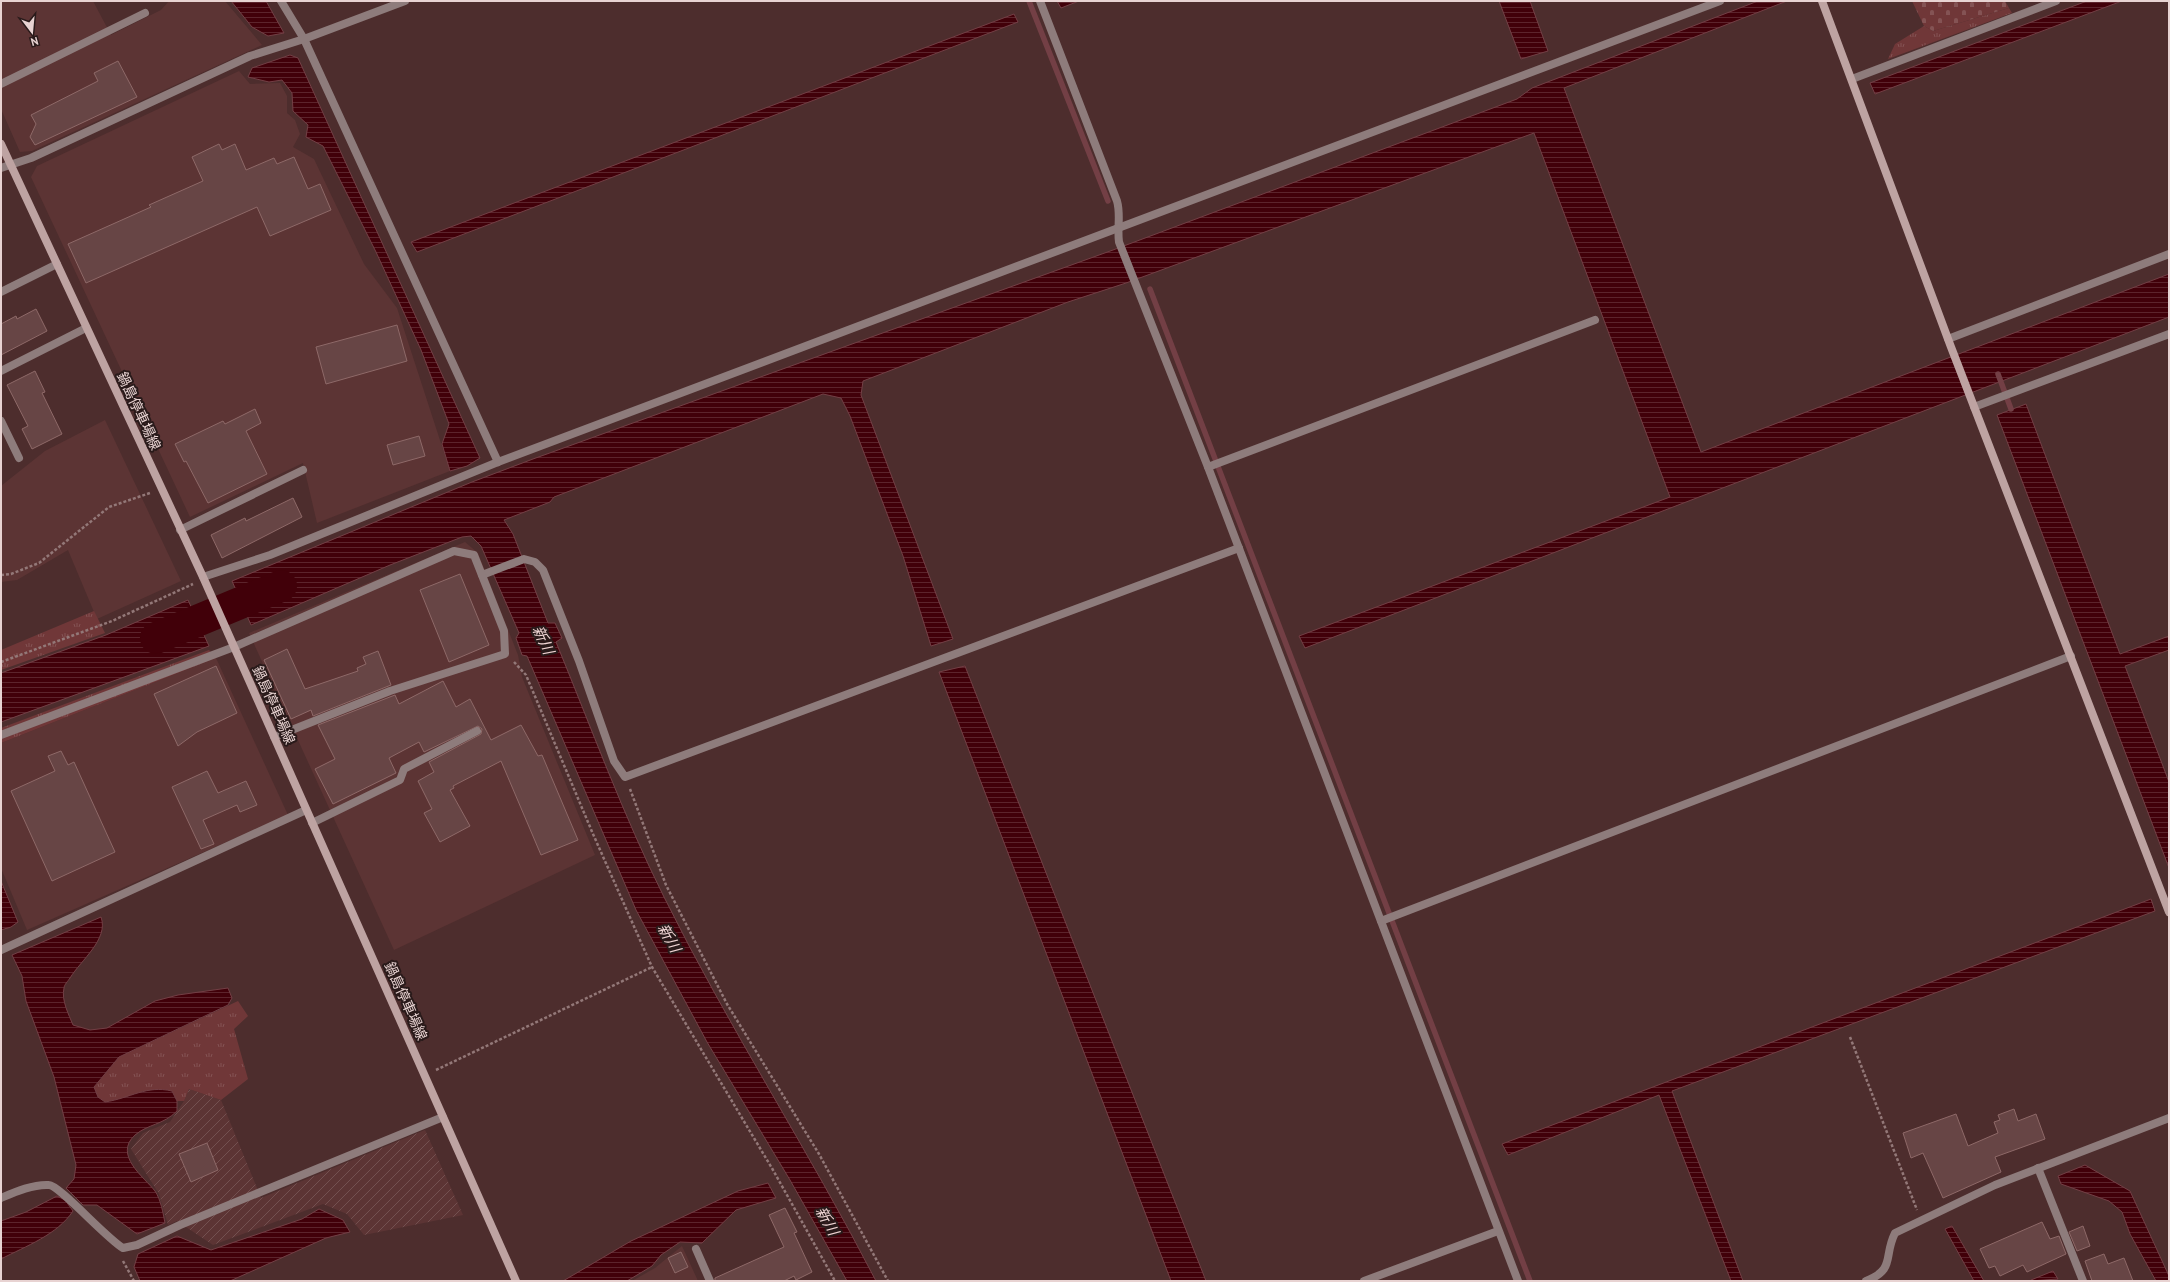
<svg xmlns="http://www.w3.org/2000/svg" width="2170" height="1282" font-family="'PT Sans','Noto Sans JP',sans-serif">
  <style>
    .built { fill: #5c3434 }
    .industrial { fill: url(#industrial-furrows) }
    .grass { fill: url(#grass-tufts) }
    .cemetery { fill: url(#cemetery-stones) }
    .water { fill: url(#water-rules); stroke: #733f45 }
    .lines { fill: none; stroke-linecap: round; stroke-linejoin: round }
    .stream { stroke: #733f45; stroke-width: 5.5 }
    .river { stroke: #410009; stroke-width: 32 }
    .building { fill: #674545; stroke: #8e6968 }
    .path { stroke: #937878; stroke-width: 2.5; stroke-dasharray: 3 2; stroke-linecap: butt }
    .street { stroke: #8e7c7c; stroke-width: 8 }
    .secondary { stroke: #bea3a2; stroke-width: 8 }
    .labels { text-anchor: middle; stroke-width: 4; stroke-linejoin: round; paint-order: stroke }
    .street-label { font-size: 14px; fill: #e8d3d2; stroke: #291a1a }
    .water-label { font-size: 15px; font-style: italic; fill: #f0d5d4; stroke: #291a1a }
  </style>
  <defs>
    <pattern id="industrial-furrows" width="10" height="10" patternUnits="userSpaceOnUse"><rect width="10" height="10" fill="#5c3434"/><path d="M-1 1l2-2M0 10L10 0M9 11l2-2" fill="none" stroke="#735050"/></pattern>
    <pattern id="grass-tufts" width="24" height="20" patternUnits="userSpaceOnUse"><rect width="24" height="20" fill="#703738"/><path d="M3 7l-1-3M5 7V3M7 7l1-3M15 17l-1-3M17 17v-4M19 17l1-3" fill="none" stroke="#845354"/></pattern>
    <pattern id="cemetery-stones" width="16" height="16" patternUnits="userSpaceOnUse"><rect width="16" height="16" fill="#703738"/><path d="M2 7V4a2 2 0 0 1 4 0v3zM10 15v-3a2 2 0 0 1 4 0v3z" fill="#845354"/></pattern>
    <pattern id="water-rules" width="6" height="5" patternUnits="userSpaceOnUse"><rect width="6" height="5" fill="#410009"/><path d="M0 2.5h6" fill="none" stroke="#5c242c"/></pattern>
  </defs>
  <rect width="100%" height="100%" fill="#4d2d2d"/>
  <g class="built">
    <path d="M1,1H93L111,35L161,10L169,1H225L262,45L32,151L20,152L1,109Z"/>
    <path d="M239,71L250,84L280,83L287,96V113L295,120L300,134L293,147L314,159L364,264L397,308L450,471L317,523L303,463L190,517L31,177L37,166Z"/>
    <path d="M105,420L181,581L97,619L68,550L17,580L1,582V486L45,451Z"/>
    <path d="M465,542L478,553L518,655L522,677L595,855L394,950L249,633Z"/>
    <path d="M216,658L288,815L27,930L1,868V743Z"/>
    <path d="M682,1246L698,1281H632L655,1268Z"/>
  </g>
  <path class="industrial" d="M189,1089L221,1100L261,1198L425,1130L463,1215L364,1235L347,1214L323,1204L213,1245L177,1221L168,1225L159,1194L131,1149L143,1133L170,1122L184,1101Z"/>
  <g class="grass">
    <path d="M2009,8L2012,13L1888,59L1895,44L1924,26L1933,31Z"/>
    <path d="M94,611L105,633L1,670V650Z"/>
    <path d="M209,650L216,658L1,743V728Z"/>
    <path d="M238,1001L248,1016L234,1029L248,1079L221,1100L189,1089L184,1101H177L172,1091H144L121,1099L105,1102L98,1097L94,1087L119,1057Z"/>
  </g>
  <path class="cemetery" d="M1912,1H2005L2009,8L1933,31L1924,26Z"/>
  <g class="water">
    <path d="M231,1H266L284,33L268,36L252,27Z"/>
    <path d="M1057,1H1079L1061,8Z"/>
    <path d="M1499,1H1530L1548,51L1521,59Z"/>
    <path d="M1758,1H1787L1564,88L1701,452L2169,274V317L1305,648L1299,636L1670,497L1534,133L1126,283L1068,302L863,381L861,395L953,639L931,646L903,556L850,416L841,398L823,394L554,497L550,502L504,520L513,534L548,623H555L562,638L556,642C591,727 623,815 664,897C729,1028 809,1151 876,1281H847L790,1180L707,1042L636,910L527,656L522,655L516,638L519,633L481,546L471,536L462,537L390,565L251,625L232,581L472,482L533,459L1113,250L1517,99L1532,88Z"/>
    <path d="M2087,1H2122L1875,94L1870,83Z"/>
    <path d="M1014,14L1018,22L417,252L411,242Z"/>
    <path d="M290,55L298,58L480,458L467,466L450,471L442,444L449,424L421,350L376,252L323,146L306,137L308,125L293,111L292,93L282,80L269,82L248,77L252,68Z"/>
    <path d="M2026,404L2120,654L2169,636V650L2125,666L2169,782V868L1997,415Z"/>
    <path d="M188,600L209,646L1,722V673L106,635Z"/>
    <path d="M965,666L1206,1281H1171L939,672Z"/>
    <path d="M1,881L18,922L11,927L1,930Z"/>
    <path d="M2151,899L2155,911L1672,1091L1743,1281H1731L1659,1095L1508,1155L1502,1144Z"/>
    <path d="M101,917C109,939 81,960 70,978C68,981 64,985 64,988C61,1000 69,1015 73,1025L90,1030L107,1028L155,1001L178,995L228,988L232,998L228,1005L119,1057L94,1087L98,1097L105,1102C131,1098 146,1085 172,1091L177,1101V1111C163,1125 148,1124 135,1135C113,1155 144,1177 155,1191C161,1200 163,1213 165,1223L137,1234L97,1205H83L66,1188L74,1179L76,1165L54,1077L26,1001L22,976L12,955Z"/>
    <path d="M2085,1165L2130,1191L2169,1276V1281H2156L2130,1234L2122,1212L2109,1201L2061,1184L2058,1176Z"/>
    <path d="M768,1183L776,1198L736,1210L702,1243L680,1242L661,1255L652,1266L627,1281H563L631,1241L738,1191Z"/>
    <path d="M57,1196L65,1200L73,1211C57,1235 26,1246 1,1259V1221L26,1212Z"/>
    <path d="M319,1209L343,1220L350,1232L326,1238L230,1281H140L134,1267L138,1254L177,1236L211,1250L302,1219Z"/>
    <path d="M1952,1226L1984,1281H1974L1945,1229Z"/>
    <path d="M2053,1271L2058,1279L2030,1281L2031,1280Z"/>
  </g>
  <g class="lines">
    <g class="stream">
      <path d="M1029,1L1108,201"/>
      <path d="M1150,289L1530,1281"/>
      <path d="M1998,374L2011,409"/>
    </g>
    <path class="river" d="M156,638L281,586"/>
  </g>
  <g class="building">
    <path d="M118,61L137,97L35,145L30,137L36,124L31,115L98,81L94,73Z"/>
    <path d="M219,144L222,150L235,144L246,170L274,158L277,164L294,157L308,189L320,184L331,210L270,236L257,207L86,283L68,244L151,207L149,205L203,181L192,157Z"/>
    <path d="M36,309L47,331L1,355V324L16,316L17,319Z"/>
    <path d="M397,325L407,361L326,384L316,347Z"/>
    <path d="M35,371L45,392L42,393L62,434L32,449L22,429L28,426L7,385Z"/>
    <path d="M255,409L261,423L246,431L267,474L208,503L186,461L184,462L175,444L223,421L225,424Z"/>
    <path d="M419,436L425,456L393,465L387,445Z"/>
    <path d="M293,498L302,517L222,558L211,535L245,518L246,521Z"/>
    <path d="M460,574L489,645L449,662L420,590Z"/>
    <path d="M287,649L305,689L358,671L357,668L366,664L363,657L378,651L391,685L313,716L311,710L291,719L264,660Z"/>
    <path d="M216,666L237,713L197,732L178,746L154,694Z"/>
    <path d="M443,681L456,707L470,699L491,740L521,725L538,756L542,755L578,840L541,855L501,761L453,786L454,788L450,790L470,826L440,842L424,813L432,809L418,781L434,772L429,762L481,734L482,729L478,726L424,752L419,742L389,758L396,773L333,804L315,769L335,759L318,725L395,695L399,704Z"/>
    <path d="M61,751L68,765L74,762L115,852L52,881L11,791L55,771L48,756Z"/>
    <path d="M207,771L218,793L246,781L257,805L240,812L237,805L203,820L214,844L201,849L172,787Z"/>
    <path d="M2014,1109L2018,1121L2036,1114L2045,1139L1995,1157L2001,1172L1943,1198L1923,1153L1911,1158L1903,1133L1956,1114L1968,1146L1998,1133L1994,1122L2000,1120L1998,1115Z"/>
    <path d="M207,1143L218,1170L191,1182L179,1154Z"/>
    <path d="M785,1208L797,1232L794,1233L812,1272L796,1280L794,1276L784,1281H715V1278L784,1247L769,1215Z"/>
    <path d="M2042,1222L2050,1239L2059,1236L2066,1254L2027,1272L2023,1265L2000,1276L1995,1266L1989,1268L1980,1249Z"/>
    <path d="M2083,1226L2090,1246L2077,1251L2069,1232Z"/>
    <path d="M681,1252L688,1267L675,1273L668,1258Z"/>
    <path d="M2104,1254L2108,1264L2124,1258L2133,1281H2092L2085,1261Z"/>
  </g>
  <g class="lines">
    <g class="path">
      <path d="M1,575L11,574L39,563L109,507L150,493"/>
      <path d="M1,662L112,621L193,584"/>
      <path d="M514,662L526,675L593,834L652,967L773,1170L835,1281"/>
      <path d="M630,789L666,885L727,1004L819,1154L888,1281"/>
      <path d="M1850,1037L1917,1210"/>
      <path d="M436,1070L652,967"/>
      <path d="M123,1261L134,1281"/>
    </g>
    <g class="street">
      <path d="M281,1L304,39L498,462"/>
      <path d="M1040,1L1117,201C1121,215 1117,227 1119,242L1208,467L1518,1281"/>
      <path d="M1852,79L2056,1"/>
      <path d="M1,84L145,13"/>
      <path d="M1,168L31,158L250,56L304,39L405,1"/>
      <path d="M1,292L57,264"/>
      <path d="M1948,339L2169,254"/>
      <path d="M1,371L86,328"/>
      <path d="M1974,407L2169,334"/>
      <path d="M1,421L19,458"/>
      <path d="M1208,467L1595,320"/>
      <path d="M180,530L303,470"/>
      <path d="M482,575L524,559L535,562L543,570L579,661L614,761L625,777L1239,548"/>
      <path d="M203,577L270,555L498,462L1720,1"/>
      <path d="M1,735L234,647L454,551L474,555L504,631L505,654L390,691L274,737"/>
      <path d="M312,823L400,780L404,769L477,731"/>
      <path d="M1381,921L2071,656"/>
      <path d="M1,950L306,810"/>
      <path d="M2038,1168L2083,1281"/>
      <path d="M1,1198C15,1192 33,1184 49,1185C59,1185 106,1238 123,1248L137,1245L180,1225L443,1117"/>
      <path d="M696,1249L710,1281"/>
      <path d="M1364,1281L1498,1231"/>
      <path d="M1866,1281C1896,1269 1883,1257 1895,1233L1995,1185L2169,1118"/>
    </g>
    <g class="secondary">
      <path d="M1822,1L1951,347L2169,912"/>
      <path d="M1,144L203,577L516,1281"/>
    </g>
  </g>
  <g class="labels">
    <g class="street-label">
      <text transform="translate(139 411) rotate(65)" y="5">鍋島停車場線</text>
      <text transform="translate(274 705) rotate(66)" y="5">鍋島停車場線</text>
      <text transform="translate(406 1001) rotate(66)" y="5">鍋島停車場線</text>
    </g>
    <g class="water-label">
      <text transform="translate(543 640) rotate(65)" y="5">新川</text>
      <text transform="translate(669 938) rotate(61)" y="5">新川</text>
      <text transform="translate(827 1221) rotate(61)" y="5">新川</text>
    </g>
  </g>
  <rect width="2170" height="1282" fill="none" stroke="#e8d3d2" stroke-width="4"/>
  <g transform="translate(32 32) rotate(164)" stroke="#291a1a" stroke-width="3" paint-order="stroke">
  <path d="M0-3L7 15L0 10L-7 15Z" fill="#e8d3d2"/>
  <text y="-6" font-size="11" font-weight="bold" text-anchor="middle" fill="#e8d3d2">N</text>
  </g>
</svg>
